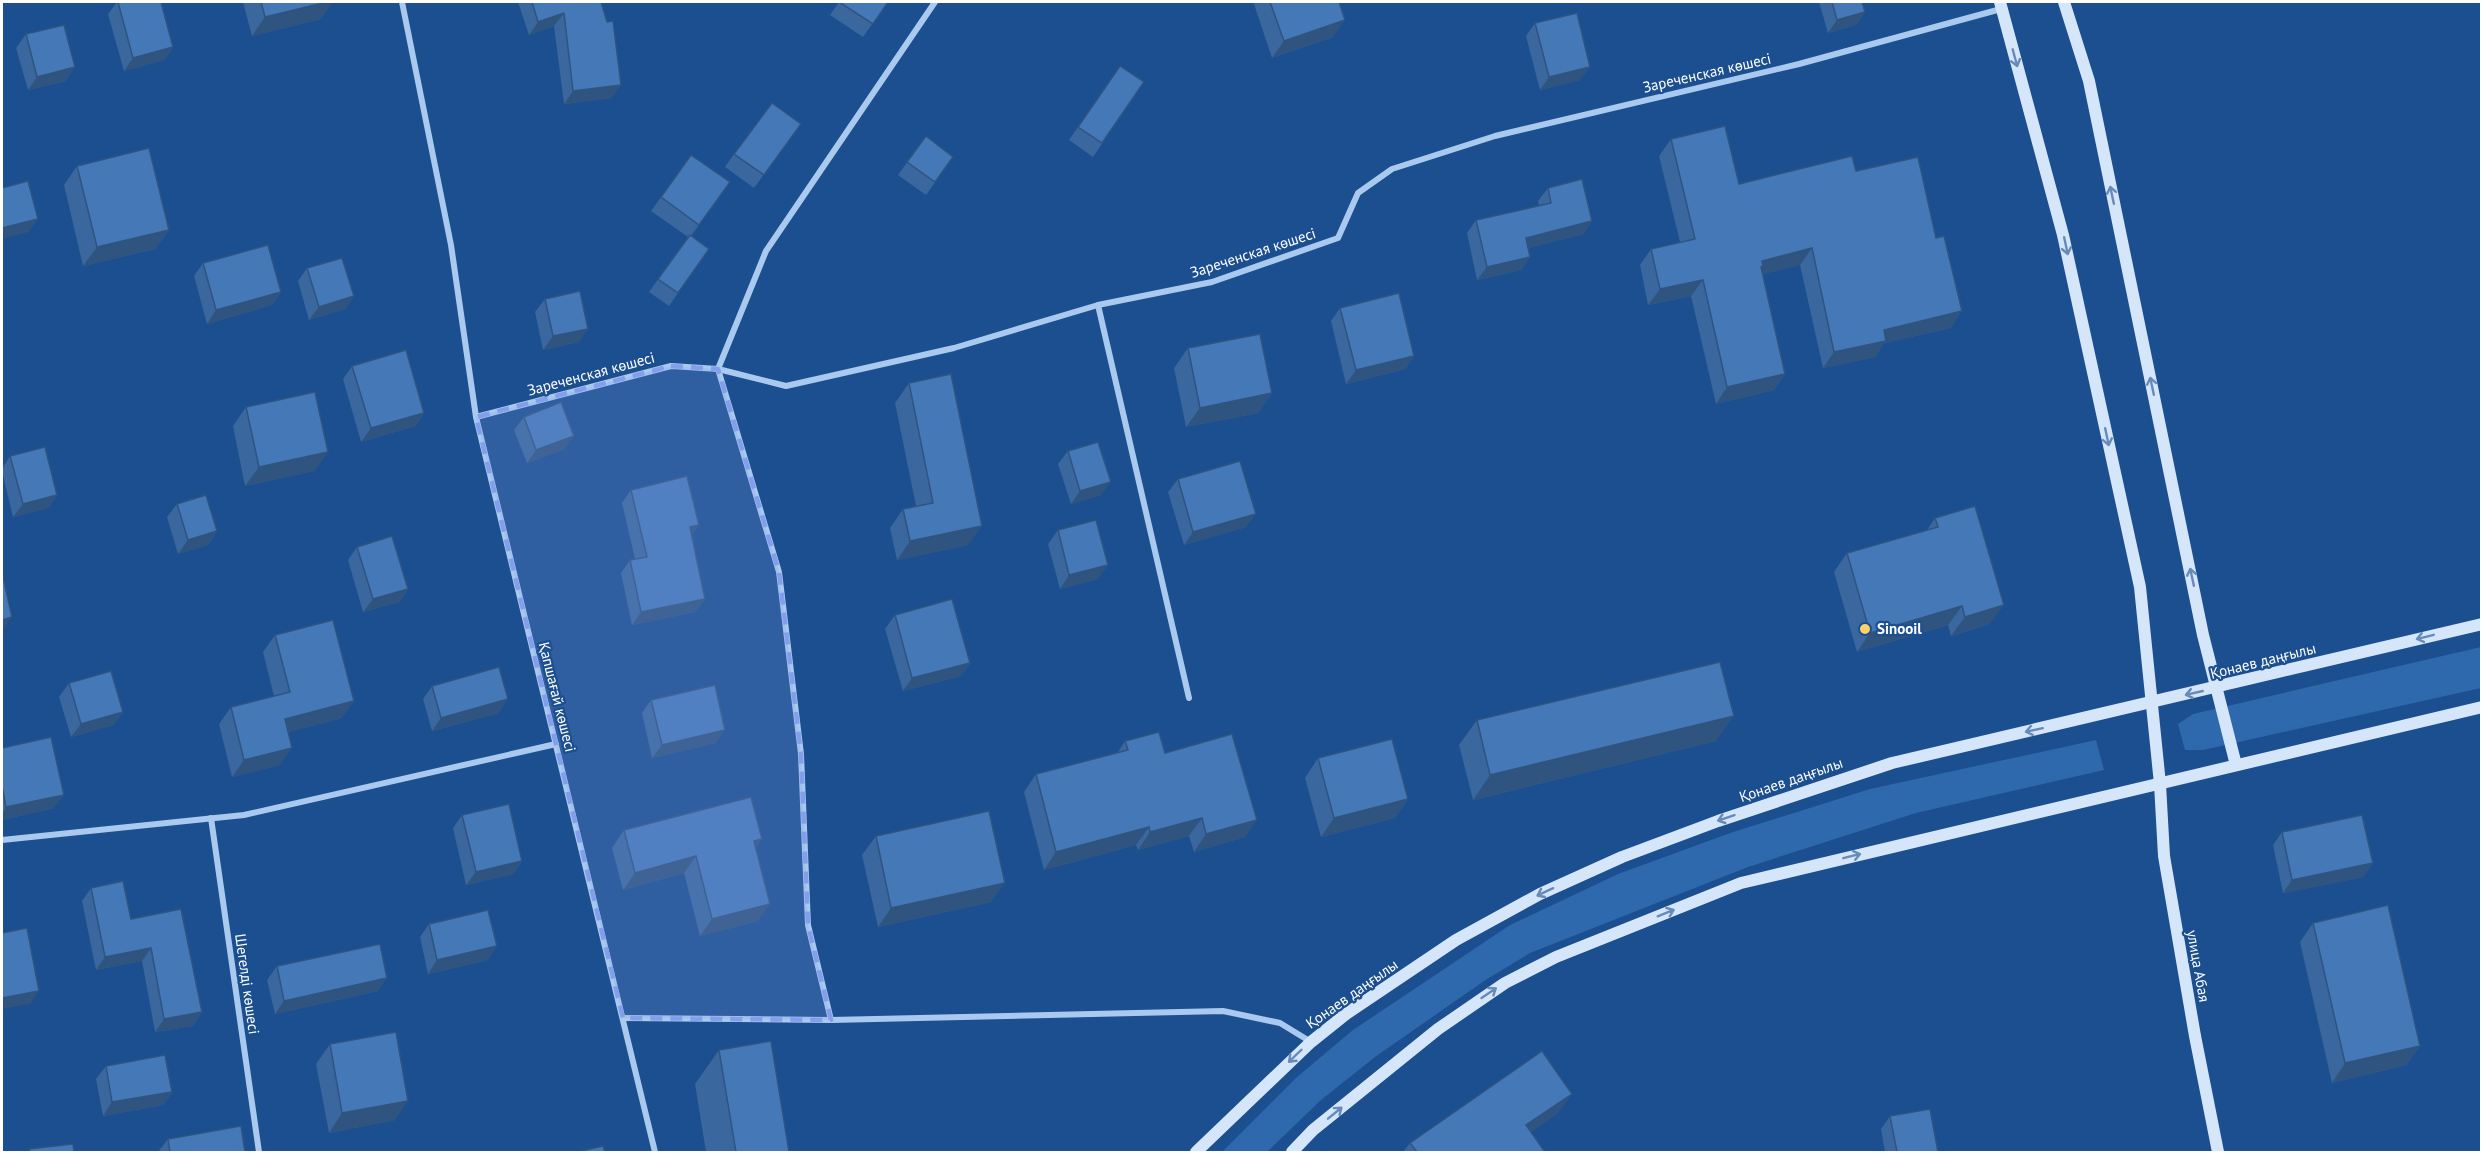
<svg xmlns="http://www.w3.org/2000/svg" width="2483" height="1154" font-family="'PT Sans',sans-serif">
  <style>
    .green { fill: #2e69ad }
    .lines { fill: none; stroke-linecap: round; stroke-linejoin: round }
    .street { stroke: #a9c9ee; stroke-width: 6 }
    .secondary { stroke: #d6e6fa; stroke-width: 12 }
    .wall { fill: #3a679d }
    .shaded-wall { fill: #305480 }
    .building { fill: #4478b7; stroke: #305480; stroke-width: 1.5 }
    .oneway { stroke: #668bba }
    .marked { fill: #839eea; fill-opacity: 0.2; stroke: #839eea; stroke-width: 4.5; stroke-dasharray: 12 8; stroke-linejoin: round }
    .poi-dot { fill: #ffd166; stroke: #1b4f8f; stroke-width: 2 }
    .labels { text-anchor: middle; stroke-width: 4.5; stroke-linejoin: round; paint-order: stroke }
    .street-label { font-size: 15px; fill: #fff; stroke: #1b4f8f }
    .poi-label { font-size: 15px; font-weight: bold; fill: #fff; stroke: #1b4f8f; text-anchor: start }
  </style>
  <rect width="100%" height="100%" fill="#1b4f8f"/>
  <g class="green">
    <path d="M2481,647V688L2203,750H2185L2178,724L2193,714Z"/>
    <path d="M2096,740L2104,770L1916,813L1748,867L1530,953L1484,981L1375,1057L1321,1100L1267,1152H1222L1297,1077L1353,1030L1510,925L1618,874L1733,832L1870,789Z"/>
  </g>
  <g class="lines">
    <g class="street">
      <path d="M402,2L451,245L476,417L655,1152"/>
      <path d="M1098,305L1189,698"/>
      <path d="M476,417L671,366L718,369L786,386L954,348L1098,305L1212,282L1338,238L1358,193L1392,169L1495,136L1799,64L2001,9"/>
      <path d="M211,818L259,1152"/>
      <path d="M2,840L244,815L556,744"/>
      <path d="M623,1018L831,1020L1223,1011L1280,1023L1311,1042"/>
      <path d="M831,1020L808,925L801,754L779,572L718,369L766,251L935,2"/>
    </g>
    <g class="secondary">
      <path d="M2000,2L2063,235L2140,587L2160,784L2164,856L2195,1036L2218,1152"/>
      <path d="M2064,2L2089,81L2203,635L2236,765"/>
      <path d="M1196,1152L1311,1042L1346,1014L1456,940L1540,894L1622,857L1718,821L1892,763L2482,624"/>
      <path d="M1292,1152L1313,1130L1438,1029L1505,983L1556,957L1741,883L2482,707"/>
    </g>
  </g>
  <g class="wall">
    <path d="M117,2L173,47L164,60L124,71L108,14Z"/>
    <path d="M243,2H327L321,19L252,36Z"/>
    <path d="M518,2H601L612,98L564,104L554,26L529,35Z"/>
    <path d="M839,2H888L863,37L830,15Z"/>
    <path d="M1256,2H1339L1333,37L1272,58L1254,4Z"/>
    <path d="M1819,2H1862L1865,12L1856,25L1828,33Z"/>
    <path d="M1535,23L1580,80L1540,90L1526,36Z"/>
    <path d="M26,34L66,81L28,90L16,48Z"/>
    <path d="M1120,66L1144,82L1093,157L1069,140Z"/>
    <path d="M801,124L754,188L725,167L734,154Z"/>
    <path d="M926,136L953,157L926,195L898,175Z"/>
    <path d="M1671,139L1739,184L1856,171L1951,328L1884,343L1875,357L1823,368L1800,265L1763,274L1785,374L1774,390L1716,404L1691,296L1648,305L1640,265L1651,249L1680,242L1659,156Z"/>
    <path d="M691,155L730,182L691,236L709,249L669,306L649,292L688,237L651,211Z"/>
    <path d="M77,166L169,230L155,249L83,266L64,185Z"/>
    <path d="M1548,188L1592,221L1583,234L1528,248L1530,257L1521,270L1477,280L1467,233L1476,220L1539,206L1538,201Z"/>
    <path d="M203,263L281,292L272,305L207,324L194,276Z"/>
    <path d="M307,268L354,296L345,309L309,320L298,281Z"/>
    <path d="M545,299L579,342L543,350L535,312Z"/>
    <path d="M1340,308L1414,356L1405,369L1346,384L1331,321Z"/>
    <path d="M1188,348L1272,393L1258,413L1186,427L1174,368Z"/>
    <path d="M352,366L424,413L415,426L361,442L343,379Z"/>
    <path d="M909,383L968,545L897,560L890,528L903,509L916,506L895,403Z"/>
    <path d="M246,407L328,452L314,471L245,486L233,426Z"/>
    <path d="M524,417L565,449L527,463L514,430Z"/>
    <path d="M1068,451L1101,495L1071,504L1058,464Z"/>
    <path d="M10,456L57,495L48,508L13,517L2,471V469Z"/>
    <path d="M1178,479L1246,527L1184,545L1168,492Z"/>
    <path d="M631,490L692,535L705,599L695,612L632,625L621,573L630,560L635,559L622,503Z"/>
    <path d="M177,504L217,531L208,545L178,554L167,517Z"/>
    <path d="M1935,518L1990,624L1951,636L1948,625L1857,652L1834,572L1847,553L1927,530Z"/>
    <path d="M1058,530L1098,579L1060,589L1048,544Z"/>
    <path d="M357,547L408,589L399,602L363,612L348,560Z"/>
    <path d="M895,615L970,663L961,676L903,691L885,629Z"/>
    <path d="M275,635L342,718L288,732L280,765L232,777L219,724L231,707L274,696L263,652Z"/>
    <path d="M69,683L123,712L113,725L71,737L59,697Z"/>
    <path d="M432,686L499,713L432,731L423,699Z"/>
    <path d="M651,700L716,743L652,758L642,713Z"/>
    <path d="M1477,720L1716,741L1473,800L1459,745Z"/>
    <path d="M1125,741L1165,753L1245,837L1194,852L1189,836L1138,850L1136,845L1044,870L1024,792L1036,774L1118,752Z"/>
    <path d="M2,748L54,808L2,820Z"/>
    <path d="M1318,758L1408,799L1395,818L1321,837L1305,778Z"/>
    <path d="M462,815L522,861L513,874L466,885L453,828Z"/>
    <path d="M624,830L762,839L756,847L758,921L700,936L684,873L623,890L612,848Z"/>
    <path d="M2282,832L2373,863L2363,877L2283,893L2273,845Z"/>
    <path d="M876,836L991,902L878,927L862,855Z"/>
    <path d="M91,888L131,919L202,1012L193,1026L155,1032L142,961L96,970L82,901Z"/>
    <path d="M2313,923L2420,1046L2406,1065L2332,1083L2300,942Z"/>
    <path d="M429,924L488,960L428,974L420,937Z"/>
    <path d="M277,966L378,991L275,1014L267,980Z"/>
    <path d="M330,1044L395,1120L329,1133L316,1064Z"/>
    <path d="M719,1050L789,1152H706L695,1084Z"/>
    <path d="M106,1066L172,1092L163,1105L103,1116L96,1079Z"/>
    <path d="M1558,1113L1531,1132L1545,1152H1403L1410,1143Z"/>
    <path d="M1890,1116L1938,1152H1885L1881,1129Z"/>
    <path d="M168,1139L245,1152H158Z"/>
  </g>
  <g class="shaded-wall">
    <path d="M327,2H333L321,19L252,36L265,17Z"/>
    <path d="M1865,12L1856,25L1828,33L1837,20Z"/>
    <path d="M564,13L554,26L529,35L538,22Z"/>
    <path d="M1345,20L1333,37L1272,58L1284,41Z"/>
    <path d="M173,47L164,60L124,71L133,58Z"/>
    <path d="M75,67L66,81L28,90L37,77Z"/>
    <path d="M1590,67L1580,80L1540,90L1549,77Z"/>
    <path d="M621,85L612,98L564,104L573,91Z"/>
    <path d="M38,219L29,232L2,239V228Z"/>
    <path d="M1592,221L1583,234L1516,251L1526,238Z"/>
    <path d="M169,230L155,249L83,266L97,247Z"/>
    <path d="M1812,248L1800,265L1757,276L1762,261Z"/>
    <path d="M1530,257L1521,270L1477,280L1487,267Z"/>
    <path d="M1703,280L1691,296L1648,305L1660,289Z"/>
    <path d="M281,292L272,305L207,324L216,310Z"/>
    <path d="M354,296L345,309L309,320L319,307Z"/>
    <path d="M1962,311L1951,328L1884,343L1875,357L1823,368L1834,352L1884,330Z"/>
    <path d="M588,329L579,342L543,350L553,336Z"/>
    <path d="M1414,356L1405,369L1346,384L1356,370Z"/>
    <path d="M1785,374L1774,390L1716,404L1727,387Z"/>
    <path d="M1272,393L1258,413L1186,427L1200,408Z"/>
    <path d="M424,413L415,426L361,442L371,428Z"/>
    <path d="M574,436L565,449L527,463L536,450Z"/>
    <path d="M328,452L314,471L245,486L259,467Z"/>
    <path d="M1111,482L1101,495L1071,504L1080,491Z"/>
    <path d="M57,495L48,508L13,517L23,504Z"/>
    <path d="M1256,514L1246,527L1184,545L1193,532Z"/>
    <path d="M699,525L690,538V527Z"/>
    <path d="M982,526L968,545L897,560L910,541Z"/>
    <path d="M217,531L208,545L178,554L188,540Z"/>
    <path d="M1108,565L1098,579L1060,589L1069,575Z"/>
    <path d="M408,589L399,602L363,612L373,599Z"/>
    <path d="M705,599L695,612L632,625L641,612Z"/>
    <path d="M2004,605L1990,624L1951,636L1965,617Z"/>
    <path d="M1962,606L1948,625L1857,652L1870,633Z"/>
    <path d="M12,617L3,630L2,631V620Z"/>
    <path d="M970,663L961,676L903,691L912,678Z"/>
    <path d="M508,699L499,713L432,731L441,718Z"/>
    <path d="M354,701L342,718L273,736L285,719Z"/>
    <path d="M123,712L113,725L71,737L81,724Z"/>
    <path d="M1734,716L1716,741L1473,800L1490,775Z"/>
    <path d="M725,730L716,743L652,758L662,745Z"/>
    <path d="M292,748L280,765L232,777L244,760Z"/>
    <path d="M64,795L54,808L2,820V814L6,807Z"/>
    <path d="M1408,799L1395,818L1321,837L1334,818Z"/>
    <path d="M1202,818L1189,836L1138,850L1150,832Z"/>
    <path d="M1257,820L1245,837L1194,852L1206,834Z"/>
    <path d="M1149,827L1136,845L1044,870L1056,852Z"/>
    <path d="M762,839L750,856L754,841Z"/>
    <path d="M696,856L684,873L623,890L635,873Z"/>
    <path d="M522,861L513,874L466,885L476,872Z"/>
    <path d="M2373,863L2363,877L2283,893L2292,880Z"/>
    <path d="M1005,883L991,902L878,927L891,908Z"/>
    <path d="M770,904L758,921L700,936L712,919Z"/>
    <path d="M497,946L488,960L428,974L437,960Z"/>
    <path d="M151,948L142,961L96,970L105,957Z"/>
    <path d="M387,978L378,991L275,1014L284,1001Z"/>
    <path d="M39,991L30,1004L2,1009V998Z"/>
    <path d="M202,1012L193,1026L155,1032L164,1019Z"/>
    <path d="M2420,1046L2406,1065L2332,1083L2345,1063Z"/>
    <path d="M172,1092L163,1105L103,1116L112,1102Z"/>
    <path d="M1572,1094L1558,1113L1513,1145L1526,1125Z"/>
    <path d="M408,1101L395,1120L329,1133L342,1113Z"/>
  </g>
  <g class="building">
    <path d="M118,2H161L173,47L133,58Z"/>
    <path d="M261,2H327L265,17Z"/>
    <path d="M532,2H601L607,22L613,21L621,85L573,91L564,13L538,22Z"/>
    <path d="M839,2H888L873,24Z"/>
    <path d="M1270,2H1339L1345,20L1284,41Z"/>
    <path d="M1832,2H1862L1865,12L1837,20Z"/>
    <path d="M1577,13L1590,67L1549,77L1535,23Z"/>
    <path d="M64,25L75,67L37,77L26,34Z"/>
    <path d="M1120,66L1144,82L1102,143L1078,127Z"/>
    <path d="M772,103L801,124L764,175L734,154Z"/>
    <path d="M1725,126L1739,184L1852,156L1856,171L1918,157L1936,238L1944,236L1962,311L1884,330L1886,341L1834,352L1812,248L1762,261L1763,266L1761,267L1785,374L1727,387L1703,280L1660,289L1651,249L1695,239L1671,139Z"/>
    <path d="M926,136L953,157L935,182L907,162Z"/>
    <path d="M149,148L169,230L97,247L77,166Z"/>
    <path d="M691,155L730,182L699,225L661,197Z"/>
    <path d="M1582,179L1592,221L1526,238L1530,257L1487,267L1476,220L1551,203L1548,188Z"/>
    <path d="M28,181L38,219L2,228V188Z"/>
    <path d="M690,235L709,249L678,293L658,279Z"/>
    <path d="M268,245L281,292L216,310L203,263Z"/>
    <path d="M342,258L354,296L319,307L307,268Z"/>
    <path d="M580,291L588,329L553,336L545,299Z"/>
    <path d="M1399,293L1414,356L1356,370L1340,308Z"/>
    <path d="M1260,334L1272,393L1200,408L1188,348Z"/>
    <path d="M406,350L424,413L371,428L352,366Z"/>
    <path d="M951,374L982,526L910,541L903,509L933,503L909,383Z"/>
    <path d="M315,392L328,452L259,467L246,407Z"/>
    <path d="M561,402L574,436L536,450L524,417Z"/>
    <path d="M1098,442L1111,482L1080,491L1068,451Z"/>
    <path d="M45,447L57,495L23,504L10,456Z"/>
    <path d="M1240,461L1256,514L1193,532L1178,479Z"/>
    <path d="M687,476L699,525L690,527L705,599L641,612L630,560L647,557L631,490Z"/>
    <path d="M206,495L217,531L188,540L177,504Z"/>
    <path d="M1975,506L2004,605L1965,617L1962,606L1870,633L1847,553L1938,527L1935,518Z"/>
    <path d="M1096,520L1108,565L1069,575L1058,530Z"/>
    <path d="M392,536L408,589L373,599L357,547Z"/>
    <path d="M2,573L12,617L2,620Z"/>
    <path d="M952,599L970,663L912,678L895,615Z"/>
    <path d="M333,620L354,701L285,719L292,748L244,760L231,707L290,692L275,635Z"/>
    <path d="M1720,662L1734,716L1490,775L1477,720Z"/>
    <path d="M499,667L508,699L441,718L432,686Z"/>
    <path d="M111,671L123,712L81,724L69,683Z"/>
    <path d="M715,685L725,730L662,745L651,700Z"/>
    <path d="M1159,732L1165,753L1232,734L1257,820L1206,834L1202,818L1150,832L1149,827L1056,852L1036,774L1128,750L1125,741Z"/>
    <path d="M51,737L64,795L6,807L2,786V748Z"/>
    <path d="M1392,739L1408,799L1334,818L1318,758Z"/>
    <path d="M751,797L762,839L754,841L770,904L712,919L696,856L635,873L624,830Z"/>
    <path d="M509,804L522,861L476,872L462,815Z"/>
    <path d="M989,811L1005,883L891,908L876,836Z"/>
    <path d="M2362,815L2373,863L2292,880L2282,832Z"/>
    <path d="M123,881L131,919L181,909L202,1012L164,1019L151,948L105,957L91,888Z"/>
    <path d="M2388,905L2420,1046L2345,1063L2313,923Z"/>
    <path d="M488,910L497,946L437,960L429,924Z"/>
    <path d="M27,928L39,991L2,998V933Z"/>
    <path d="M380,944L387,978L284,1001L277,966Z"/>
    <path d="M396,1032L408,1101L342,1113L330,1044Z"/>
    <path d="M771,1041L789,1152H736L719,1050Z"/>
    <path d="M1542,1051L1572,1094L1526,1125L1545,1152H1417L1410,1143Z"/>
    <path d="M165,1055L172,1092L112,1102L106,1066Z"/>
    <path d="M1930,1109L1938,1152H1897L1890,1116Z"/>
    <path d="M241,1126L245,1152H170L168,1139Z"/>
    <path d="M73,1144L74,1152H30L29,1149Z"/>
    <path d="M603,1146L605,1152H577Z"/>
  </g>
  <defs><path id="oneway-shaft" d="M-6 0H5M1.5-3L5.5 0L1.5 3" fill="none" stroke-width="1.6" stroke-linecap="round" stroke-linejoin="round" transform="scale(1.5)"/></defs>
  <g class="oneway">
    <use href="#oneway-shaft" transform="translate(2015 58) rotate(75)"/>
    <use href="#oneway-shaft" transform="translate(2112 195) rotate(-102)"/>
    <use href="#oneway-shaft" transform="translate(2066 246) rotate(78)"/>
    <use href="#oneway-shaft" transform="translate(2152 386) rotate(-102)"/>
    <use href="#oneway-shaft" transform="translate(2107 437) rotate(78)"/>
    <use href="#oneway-shaft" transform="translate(2192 577) rotate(-102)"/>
    <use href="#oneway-shaft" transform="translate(2425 637) rotate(166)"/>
    <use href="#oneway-shaft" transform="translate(2194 693) rotate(167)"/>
    <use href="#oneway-shaft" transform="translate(2034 730) rotate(168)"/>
    <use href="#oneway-shaft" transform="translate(1726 818) rotate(161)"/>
    <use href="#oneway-shaft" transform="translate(1852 856) rotate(-14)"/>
    <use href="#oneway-shaft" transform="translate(1545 892) rotate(155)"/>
    <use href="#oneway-shaft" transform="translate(1666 913) rotate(-22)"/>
    <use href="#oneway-shaft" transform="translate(1489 993) rotate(-34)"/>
    <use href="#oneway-shaft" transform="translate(1295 1056) rotate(136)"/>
    <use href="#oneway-shaft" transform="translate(1335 1113) rotate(-39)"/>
  </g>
  <path class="marked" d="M671,366L718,369L779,572L801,754L808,925L831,1020L623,1018L476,417Z"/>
  <circle class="poi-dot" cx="1865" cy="629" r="6"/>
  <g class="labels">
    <g class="street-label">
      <text transform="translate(1707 73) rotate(-13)" y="5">Зареченская көшесі</text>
      <text transform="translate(1253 253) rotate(-18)" y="5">Зареченская көшесі</text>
      <text transform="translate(591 374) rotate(-15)" y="5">Зареченская көшесі</text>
      <text transform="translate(2263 661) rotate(-14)" y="5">Қонаев даңғылы</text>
      <text transform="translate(557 697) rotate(76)" y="5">Қапшағай көшесі</text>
      <text transform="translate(1791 780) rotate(-19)" y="5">Қонаев даңғылы</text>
      <text transform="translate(2198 966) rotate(80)" y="5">улица Абая</text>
      <text transform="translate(247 984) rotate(82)" y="5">Шегелді көшесі</text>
      <text transform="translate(1352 994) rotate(-35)" y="5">Қонаев даңғылы</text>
    </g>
    <g class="poi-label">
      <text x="1877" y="634">Sinooil</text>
    </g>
  </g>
  <rect width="2483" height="1154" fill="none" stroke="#ffffff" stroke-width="6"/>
</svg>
